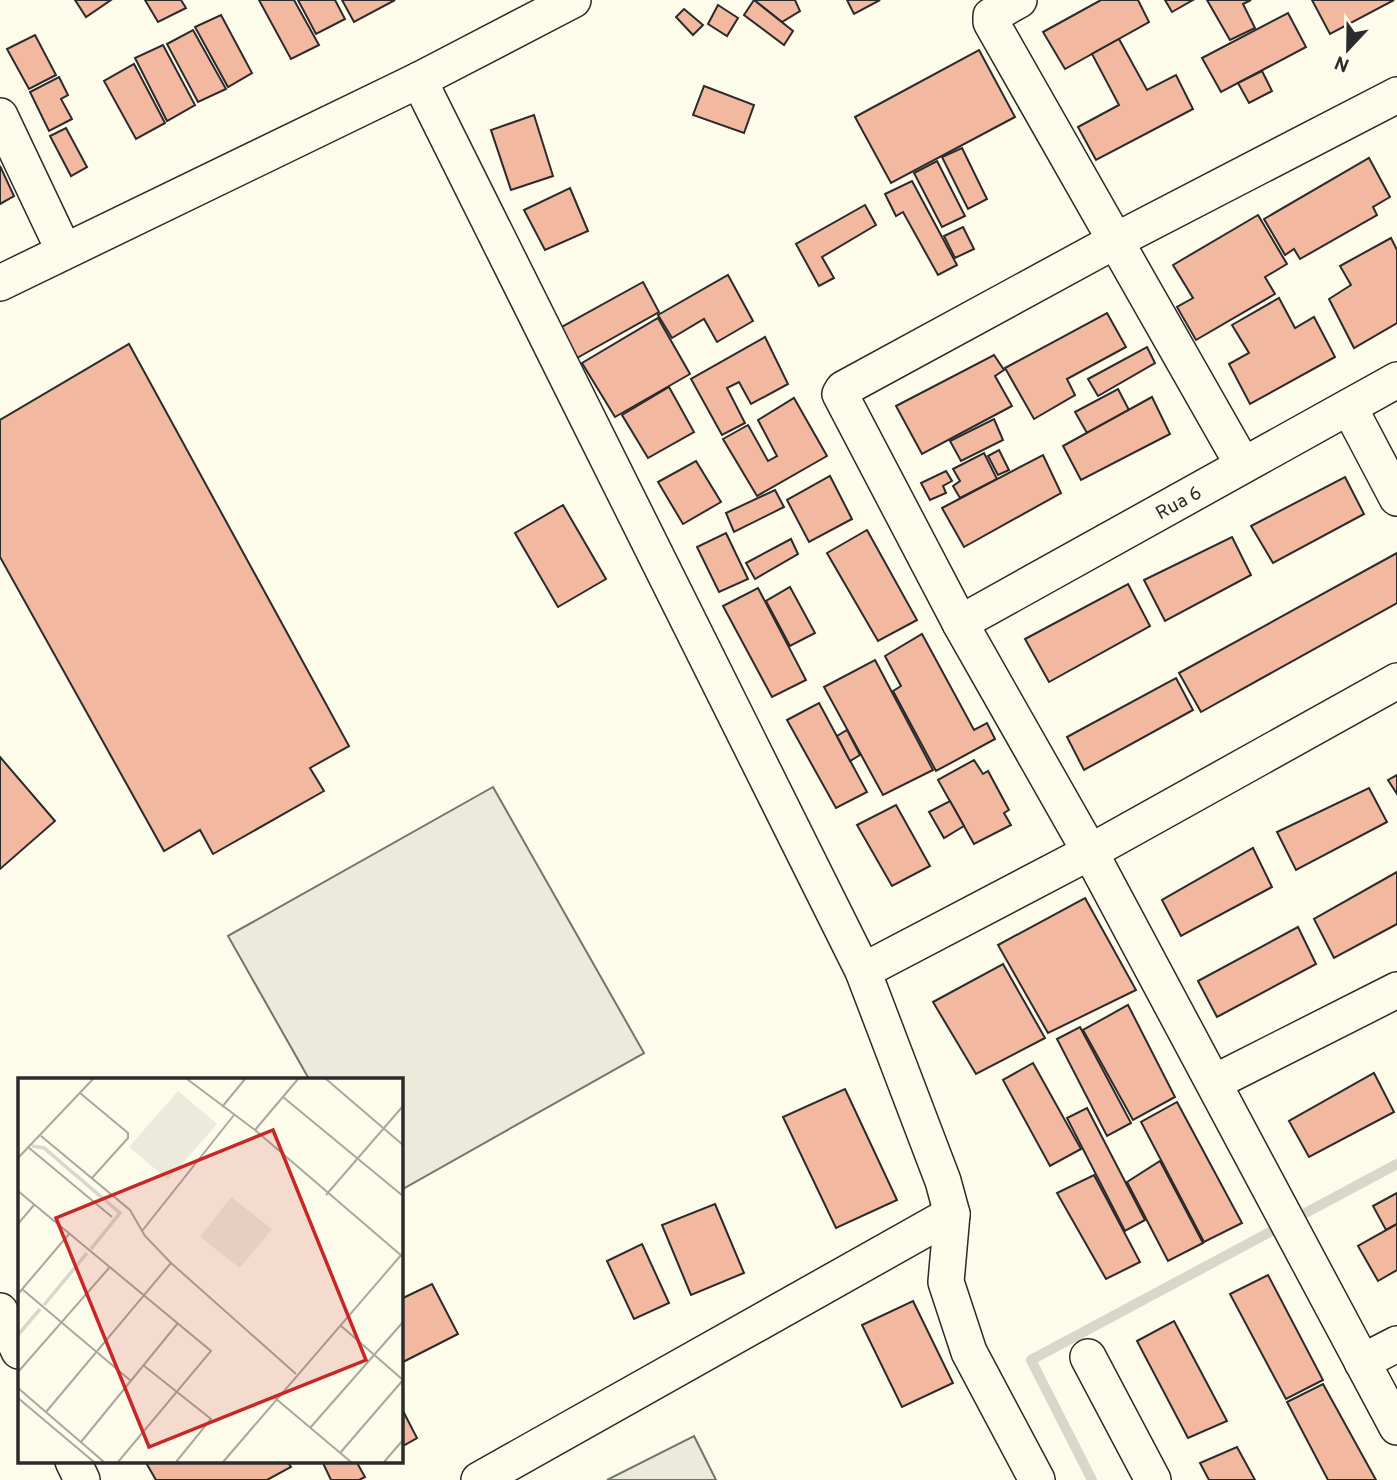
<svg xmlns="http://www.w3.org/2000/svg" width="1397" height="1480" font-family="Overpass,sans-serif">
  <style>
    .green { fill: #ecebdb; stroke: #74746e; stroke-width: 2 }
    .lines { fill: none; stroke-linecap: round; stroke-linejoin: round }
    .stream { stroke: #d8d7c9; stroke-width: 10 }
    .building { fill: #f2b8a0; stroke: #2b2b2b; stroke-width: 2 }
    .minor-casing { stroke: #2b2b2b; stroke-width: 38 }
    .minor { stroke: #fdfbea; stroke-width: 35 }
    .labels { text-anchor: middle; stroke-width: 5; stroke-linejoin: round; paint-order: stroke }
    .street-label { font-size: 19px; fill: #2b2b2b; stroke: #fdfbea }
    .inset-river { fill: none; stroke: #d8d7c9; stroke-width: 3.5 }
    .inset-road { fill: none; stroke: #a9a89e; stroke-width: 2 }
    .view { fill: #c62828; fill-opacity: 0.15; stroke: #c62828; stroke-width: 3.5 }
    .inset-edge { fill: none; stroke: #2b2b2b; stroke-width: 3.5 }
  </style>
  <rect width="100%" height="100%" fill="#fdfbea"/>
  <g class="green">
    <path d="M493,787L644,1053L401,1190V1079H309L228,936Z"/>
    <path d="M694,1436L716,1480H607Z"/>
  </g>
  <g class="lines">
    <path class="stream" d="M1092,1480L1031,1360L1397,1164"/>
  </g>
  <g class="building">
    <path d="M75,0H111L86,17Z"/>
    <path d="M145,0H181L186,8L158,22Z"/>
    <path d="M259,0H294L319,45L291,59Z"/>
    <path d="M298,0H335L345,19L316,34Z"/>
    <path d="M342,0H395L354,22Z"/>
    <path d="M754,0H795L800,11L782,22Z"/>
    <path d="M754,0L793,31L784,45L744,15Z"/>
    <path d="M847,0H880L854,14Z"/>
    <path d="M1101,0H1138L1149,22L1065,69L1043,32Z"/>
    <path d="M1165,0H1193L1172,12Z"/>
    <path d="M1207,0H1251L1243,4L1255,28L1230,40Z"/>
    <path d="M1312,0H1394L1330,34Z"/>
    <path d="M718,5L738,18L727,36L708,24Z"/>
    <path d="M684,9L703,25L693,35L676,17Z"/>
    <path d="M1288,13L1306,47L1221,92L1202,58Z"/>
    <path d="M221,15L252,73L228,87L195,27Z"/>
    <path d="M193,30L226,89L198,102L167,44Z"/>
    <path d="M35,35L56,75L29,89L7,49Z"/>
    <path d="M1119,39L1147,90L1176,75L1193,109L1096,160L1078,127L1119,105L1092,54Z"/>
    <path d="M163,45L195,105L167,121L135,58Z"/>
    <path d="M979,50L1015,117L891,183L855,117Z"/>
    <path d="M134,64L165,123L136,139L104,81Z"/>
    <path d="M1262,71L1272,91L1249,103L1238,83Z"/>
    <path d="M59,77L68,95L61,99L72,119L49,131L30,92Z"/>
    <path d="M704,86L754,105L744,133L693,115Z"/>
    <path d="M534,115L553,176L511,190L491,130Z"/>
    <path d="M66,128L87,167L71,176L50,136Z"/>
    <path d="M962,148L987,199L968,209L942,157Z"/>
    <path d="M1369,158L1390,197L1373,207L1377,215L1300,259L1294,249L1285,255L1264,219Z"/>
    <path d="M937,161L965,216L942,227L914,173Z"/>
    <path d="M0,166L14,196L0,204Z"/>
    <path d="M912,181L957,265L938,275L903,212L896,216L885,194Z"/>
    <path d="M570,188L588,231L545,250L524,210Z"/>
    <path d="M865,205L876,225L822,257L834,278L819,286L796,244Z"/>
    <path d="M1258,215L1287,264L1265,277L1275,294L1196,340L1177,307L1193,298L1173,265Z"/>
    <path d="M963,227L974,249L955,258L944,236Z"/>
    <path d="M1391,238L1397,250V323L1354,348L1329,299L1351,285L1340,266Z"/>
    <path d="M728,275L753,321L717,342L704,319L672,338L658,315Z"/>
    <path d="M643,282L659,312L577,358L560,328Z"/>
    <path d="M1279,298L1295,328L1314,317L1335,357L1250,404L1229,364L1249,353L1232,325Z"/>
    <path d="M1107,313L1126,347L1067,379L1075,395L1034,419L1005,368Z"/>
    <path d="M658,318L690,374L615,417L582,363Z"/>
    <path d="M765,337L788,384L751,404L739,382L727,388L745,423L722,435L691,379Z"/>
    <path d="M129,344L349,746L310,768L324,791L213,854L200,830L164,851L0,557V420Z"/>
    <path d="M1147,347L1155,363L1098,396L1088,379Z"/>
    <path d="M994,355L1004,370L995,376L1012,406L922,454L896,406Z"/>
    <path d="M669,387L694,432L648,458L622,415Z"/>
    <path d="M1118,389L1129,410L1087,433L1075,412Z"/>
    <path d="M1152,397L1170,434L1081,480L1063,446Z"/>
    <path d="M794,398L827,456L757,496L723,439L748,425L768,461L777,456L758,420Z"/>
    <path d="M994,419L1003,440L961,461L950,441Z"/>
    <path d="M999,450L1009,470L998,475L988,456Z"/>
    <path d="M984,453L997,479L960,498L953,486L960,481L953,469Z"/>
    <path d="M1043,455L1061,493L964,547L942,508Z"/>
    <path d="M696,461L721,502L683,524L658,482Z"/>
    <path d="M946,471L952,481L943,486L946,493L930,500L921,483Z"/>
    <path d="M830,476L852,519L809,542L787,500Z"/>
    <path d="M1345,477L1364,514L1273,563L1251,526Z"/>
    <path d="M775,490L784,507L734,532L726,513Z"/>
    <path d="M563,505L606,579L558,607L515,533Z"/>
    <path d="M867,530L917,620L878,641L827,553Z"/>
    <path d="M726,533L748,579L719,592L697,547Z"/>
    <path d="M1232,537L1251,575L1165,621L1144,580Z"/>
    <path d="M791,539L798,554L755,579L746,563Z"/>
    <path d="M1397,553V603L1201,712L1179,673Z"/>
    <path d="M1128,584L1150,626L1049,682L1025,639Z"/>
    <path d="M790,587L815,633L790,646L766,601Z"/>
    <path d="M758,588L806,680L772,697L723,606Z"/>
    <path d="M922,634L974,730L987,723L995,739L936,771L893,691L901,686L885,656Z"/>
    <path d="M875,660L933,770L883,795L824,687Z"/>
    <path d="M1176,678L1193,710L1084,770L1067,737Z"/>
    <path d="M819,703L867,792L836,808L787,720Z"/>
    <path d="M847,730L860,755L850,761L837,736Z"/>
    <path d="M0,757L55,821L0,869Z"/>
    <path d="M974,760L983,774L988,771L1009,810L1004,813L1011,825L974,844L938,780Z"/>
    <path d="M1397,775V794L1388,780Z"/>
    <path d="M1369,788L1387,822L1296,870L1277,832Z"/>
    <path d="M950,801L964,826L944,838L929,812Z"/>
    <path d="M896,805L930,866L892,886L857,825Z"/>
    <path d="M1253,848L1272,887L1181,936L1162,900Z"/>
    <path d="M1397,872V924L1334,958L1314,919Z"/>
    <path d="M1085,898L1136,990L1048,1033L998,945Z"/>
    <path d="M1298,927L1316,964L1217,1017L1198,981Z"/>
    <path d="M1003,964L1045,1038L976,1074L933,1002Z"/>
    <path d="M1128,1005L1175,1097L1133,1120L1083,1030Z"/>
    <path d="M1080,1027L1131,1123L1107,1136L1057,1039Z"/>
    <path d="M1033,1063L1081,1149L1050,1166L1003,1080Z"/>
    <path d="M1374,1073L1394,1112L1309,1157L1289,1121Z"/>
    <path d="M845,1089L897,1200L836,1228L783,1117Z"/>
    <path d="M1177,1102L1242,1223L1204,1242L1141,1122Z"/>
    <path d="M1087,1108L1145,1220L1125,1231L1067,1118Z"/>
    <path d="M1160,1161L1203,1243L1168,1261L1127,1182Z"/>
    <path d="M1094,1175L1140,1262L1106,1279L1057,1193Z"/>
    <path d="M1397,1193V1224L1386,1230L1373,1206Z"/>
    <path d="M715,1204L744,1273L691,1295L662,1225Z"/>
    <path d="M1397,1224V1270L1378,1281L1358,1246Z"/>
    <path d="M642,1244L669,1303L634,1319L607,1261Z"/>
    <path d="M1268,1275L1323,1380L1286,1399L1230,1294Z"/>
    <path d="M432,1284L458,1334L401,1363V1299Z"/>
    <path d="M913,1301L953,1383L902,1407L862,1325Z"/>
    <path d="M1174,1321L1227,1421L1188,1438L1137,1341Z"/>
    <path d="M1323,1384L1376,1480H1328L1287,1402Z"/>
    <path d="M401,1407L417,1438L401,1447Z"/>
    <path d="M1237,1447L1255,1480H1209L1200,1463Z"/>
    <path d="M145,1461H287L291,1467L267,1480H156Z"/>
    <path d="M322,1461H356L365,1477L359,1480H331Z"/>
  </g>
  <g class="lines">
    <defs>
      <g id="minor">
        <path d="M1019,0L991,16V22L1243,465"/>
        <path d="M419,80L863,971L943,1181L952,1214L946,1282L969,1352L1037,1480"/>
        <path d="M1397,95L1115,241L843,389L840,394L960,623L1090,852L1397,1427"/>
        <path d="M0,116L64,251"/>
        <path d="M0,283L419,80L573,0"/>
        <path d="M1349,407L1397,498"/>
        <path d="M960,623L1397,380"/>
        <path d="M863,971L1090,852L1397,681"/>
        <path d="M1215,1082L1397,990"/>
        <path d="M0,1311L19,1351"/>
        <path d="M1088,1357L1153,1480"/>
        <path d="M1362,1362L1397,1344"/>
        <path d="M73,1461L82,1480"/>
        <path d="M479,1480L952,1214"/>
      </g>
    </defs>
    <use href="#minor" class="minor-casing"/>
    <use href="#minor" class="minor"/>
  </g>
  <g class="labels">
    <g class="street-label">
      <text transform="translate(1178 502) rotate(-29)" y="7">Rua 6</text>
    </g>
  </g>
  <g transform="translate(18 1078)">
    <rect width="385" height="385" fill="#fdfbea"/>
    <path d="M160,13L199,46L150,102L111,69ZM213,119L254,151L222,190L182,159Z" fill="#ecebdb"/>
    <path class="inset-river" d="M14,68L26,70L102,135L73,171M26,227L69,175M0,257L22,231"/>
    <path class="inset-road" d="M169,1L237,52L385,179M308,1L385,67M62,15L110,55V60L74,100M265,19L385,118M204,29L227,1M237,52L280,1M23,58L112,132L127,158L153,185L278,296M10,69L94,139M0,80L75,1M0,113L193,273L100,384M308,117L385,28M0,146L16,127M124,153L216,37M4,211L113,303M0,216L51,156M322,247L385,302M125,287L193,341L158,384M0,294L91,190M0,310L86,384M0,320L76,384M257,320L333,384M28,334L153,185M292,350L385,244M63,364L160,245M322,375L385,302M205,384L384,176M366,384L385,362"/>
    <path class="view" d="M255,52L348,282L131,369L38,140Z"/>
    <rect width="385" height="385" class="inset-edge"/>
  </g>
  <g transform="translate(1348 49) rotate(202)" stroke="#fdfbea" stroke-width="5" paint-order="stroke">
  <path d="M0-5L12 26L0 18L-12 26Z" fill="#2b2b2b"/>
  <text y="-10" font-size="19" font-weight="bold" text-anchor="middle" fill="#2b2b2b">N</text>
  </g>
</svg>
